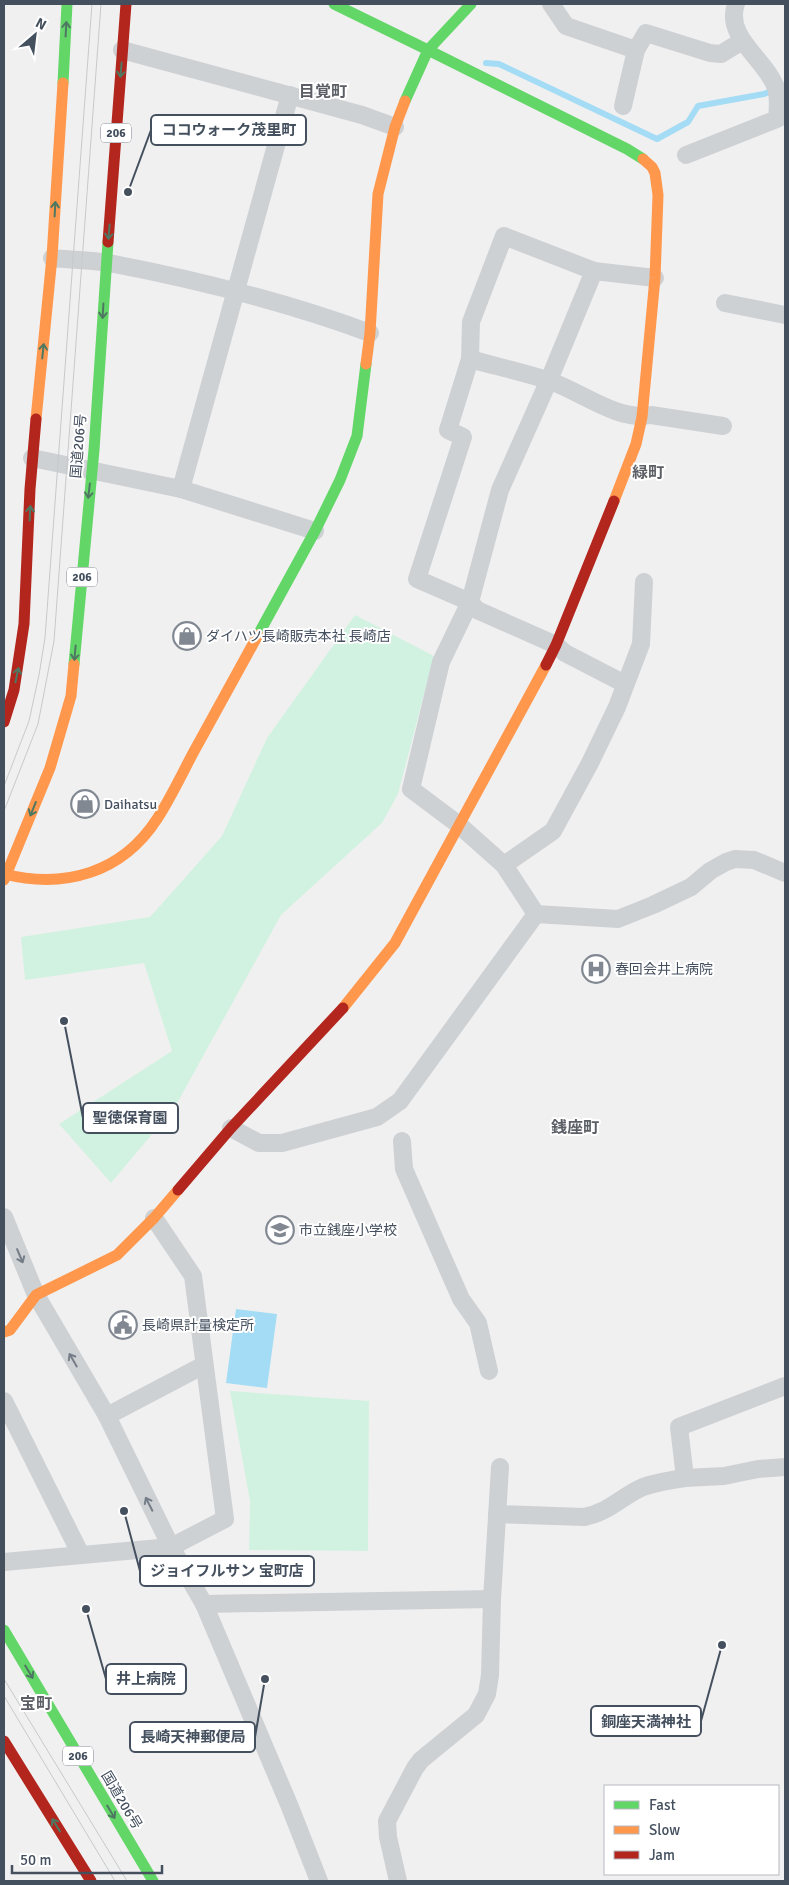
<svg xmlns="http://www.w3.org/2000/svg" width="789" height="1885" font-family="Signika,'Noto Sans JP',sans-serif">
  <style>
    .green { fill: #d2f2e1 }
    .water { fill: #a3dcf4 }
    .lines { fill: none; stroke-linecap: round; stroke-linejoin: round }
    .stream { stroke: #a3dcf4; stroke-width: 6 }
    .street { stroke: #ced1d4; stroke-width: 18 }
    .fast { stroke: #63d668; stroke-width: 11 }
    .slow { stroke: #ff974d; stroke-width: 11 }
    .jam { stroke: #b3261e; stroke-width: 11 }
    .tram { stroke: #c7c9cb; stroke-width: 1 }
    .oneway { stroke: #4e7862 }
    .oneway2 { stroke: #757d88 }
    .labels { text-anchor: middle; stroke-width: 4; stroke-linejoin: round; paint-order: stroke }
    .shield { fill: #fff; stroke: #7d848f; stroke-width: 1 }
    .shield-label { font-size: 12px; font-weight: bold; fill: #45505f }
    .street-label { font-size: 14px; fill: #45505f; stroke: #fff }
    .poi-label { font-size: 14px; fill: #45505f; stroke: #fff; text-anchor: start }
    .quarter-label { font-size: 16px; font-weight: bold; fill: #5b5f65; stroke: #fff }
    .leader { fill: none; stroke: #45505f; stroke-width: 2 }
    .callout-dot { fill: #45505f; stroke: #fff; stroke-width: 2 }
    .callout { fill: #fff; stroke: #45505f; stroke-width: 2 }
    .callout-label { font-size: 15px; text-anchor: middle; font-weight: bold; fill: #45505f }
  </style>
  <rect width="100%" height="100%" fill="#f1f0f0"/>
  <g class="green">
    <path d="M355,615L434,656L398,794L382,823L281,915L175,1107L111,1183L59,1124L172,1051L144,963L25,980L21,937L150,917L222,836L267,738Z"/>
    <path d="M230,1391L369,1401L368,1551L249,1550L250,1501Z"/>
  </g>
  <path class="water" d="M236,1309L277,1314L267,1388L226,1383Z"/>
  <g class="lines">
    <path class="stream" d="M486,63L499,64L657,139L688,122L698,106L764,94L785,85"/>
    <g class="street">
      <path d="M551,4L566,26L636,50L646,33L710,53L721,54L742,41"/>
      <path d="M122,50L362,115L395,127"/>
      <path d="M623,106L636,50"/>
      <path d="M686,155L777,119C778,109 779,98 776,88C766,59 724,37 736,4"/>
      <path d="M52,258C71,260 91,260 109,263C198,280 286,302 370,333"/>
      <path d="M725,303L785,315"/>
      <path d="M470,359C495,366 522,372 547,380C579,390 617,422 651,415L723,426"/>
      <path d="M32,458L181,489L315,531"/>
      <path d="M181,489L290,95"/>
      <path d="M625,684L565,653L556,645L477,610L470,602L417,579L463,437L448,430L470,359L471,322L504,236L594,271L655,278"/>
      <path d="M504,865L553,831L590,763L617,707L641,644L644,582"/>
      <path d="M536,914L504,865L459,825L411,789L441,662L470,602L500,490L549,380L594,271"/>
      <path d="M231,1128L259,1143H282L377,1117L400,1101L536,914L618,919L653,905L691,887L710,871L726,862L735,859L754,860L785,873"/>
      <path d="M402,1141L404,1169L461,1299L478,1323L489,1371"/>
      <path d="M4,1217L36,1295L107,1416L171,1547L204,1604L290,1807L319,1881"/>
      <path d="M4,1401L81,1555"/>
      <path d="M107,1416L204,1365"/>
      <path d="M685,1478L724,1476L758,1469L785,1467"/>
      <path d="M497,1514L584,1517C608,1513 622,1496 643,1487C657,1482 671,1480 685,1478L679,1427L785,1386"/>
      <path d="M4,1562L171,1547L225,1519L193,1276L154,1218"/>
      <path d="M204,1604L492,1599"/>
      <path d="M398,1881L388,1837L387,1821L415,1768L421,1760L476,1715L487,1694L490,1675L492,1599L500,1467"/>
    </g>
    <g class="fast">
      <path d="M334,4L428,50L471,4"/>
      <path d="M63,83L67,4"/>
      <path d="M405,101L428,50L627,149L643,159"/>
      <path d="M258,635L315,531L340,480L357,436L366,364"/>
      <path d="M74,664L94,450L108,242"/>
      <path d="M4,1630L153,1881"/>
    </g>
    <g class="slow">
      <path d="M366,364L370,333L378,194L395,127L405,101"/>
      <path d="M36,419L52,257L63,83"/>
      <path d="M614,501L636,444L642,417L655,278L658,195L655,173L652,167L643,159"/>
      <path d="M4,874C65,889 122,873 157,819C170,799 181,776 192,755C214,715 236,675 258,635"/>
      <path d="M4,880L50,768L71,696L74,664"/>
      <path d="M343,1008L395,943L546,665"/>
      <path d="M4,1332L10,1330L36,1295L117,1255L154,1218L178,1190"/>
    </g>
    <g class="jam">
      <path d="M108,242L126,4"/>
      <path d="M546,665L556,645L614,501"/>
      <path d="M4,722L14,690L24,624L30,489L36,419"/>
      <path d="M178,1190L231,1128L343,1008"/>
      <path d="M4,1741L91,1881"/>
    </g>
    <g class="tram">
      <path d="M4,786L29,721L39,675L45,638L92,4"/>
      <path d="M4,811L38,724L54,641L101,4"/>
      <path d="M4,1679L127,1881"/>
      <path d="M4,1696L115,1881"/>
    </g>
  </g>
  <defs><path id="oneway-shaft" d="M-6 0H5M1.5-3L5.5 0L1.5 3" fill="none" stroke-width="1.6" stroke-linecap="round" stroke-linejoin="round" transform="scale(1.25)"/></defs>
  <g class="oneway">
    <use href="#oneway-shaft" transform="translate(66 29) rotate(-87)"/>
    <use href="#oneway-shaft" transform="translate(121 70) rotate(95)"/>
    <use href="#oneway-shaft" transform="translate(55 209) rotate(-87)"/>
    <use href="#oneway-shaft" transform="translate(109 232) rotate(95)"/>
    <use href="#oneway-shaft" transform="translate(103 311) rotate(93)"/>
    <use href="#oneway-shaft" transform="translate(43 351) rotate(-84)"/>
    <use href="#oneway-shaft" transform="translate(89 491) rotate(97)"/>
    <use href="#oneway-shaft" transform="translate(30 513) rotate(-87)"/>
    <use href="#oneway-shaft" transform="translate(75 653) rotate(95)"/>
    <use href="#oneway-shaft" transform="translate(17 675) rotate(-78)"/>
    <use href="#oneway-shaft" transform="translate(33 809) rotate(112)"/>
    <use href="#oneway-shaft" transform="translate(29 1672) rotate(59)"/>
    <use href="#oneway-shaft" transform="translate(111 1812) rotate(59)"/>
    <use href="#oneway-shaft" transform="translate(56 1825) rotate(-122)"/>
  </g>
  <g class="oneway2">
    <use href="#oneway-shaft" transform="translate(20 1256) rotate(67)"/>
    <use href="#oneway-shaft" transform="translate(73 1360) rotate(-120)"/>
    <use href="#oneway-shaft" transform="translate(149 1504) rotate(-117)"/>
  </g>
  <defs>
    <symbol id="shop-ring" viewBox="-11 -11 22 22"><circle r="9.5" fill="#fff" stroke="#818892" stroke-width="1.5"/><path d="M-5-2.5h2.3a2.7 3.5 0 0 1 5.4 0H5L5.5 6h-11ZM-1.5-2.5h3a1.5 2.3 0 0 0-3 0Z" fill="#818892"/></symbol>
    <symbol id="hospital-ring" viewBox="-11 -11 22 22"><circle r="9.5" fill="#fff" stroke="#818892" stroke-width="1.5"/><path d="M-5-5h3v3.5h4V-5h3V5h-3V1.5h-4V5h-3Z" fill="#818892"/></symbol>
    <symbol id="school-ring" viewBox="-11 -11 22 22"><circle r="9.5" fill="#fff" stroke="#818892" stroke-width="1.5"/><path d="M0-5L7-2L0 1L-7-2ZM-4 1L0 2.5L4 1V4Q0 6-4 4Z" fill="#818892"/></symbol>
    <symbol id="civic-ring" viewBox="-11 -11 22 22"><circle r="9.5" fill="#fff" stroke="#818892" stroke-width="1.5"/><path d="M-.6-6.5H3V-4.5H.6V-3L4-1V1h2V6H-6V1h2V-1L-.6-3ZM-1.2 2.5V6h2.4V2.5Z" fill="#818892"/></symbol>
  </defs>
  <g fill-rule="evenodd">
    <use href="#shop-ring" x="171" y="620" width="32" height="32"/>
    <use href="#shop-ring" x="69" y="788" width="32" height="32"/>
    <use href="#hospital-ring" x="580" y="953" width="32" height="32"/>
    <use href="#school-ring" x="264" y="1214" width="32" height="32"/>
    <use href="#civic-ring" x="107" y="1309" width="32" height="32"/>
  </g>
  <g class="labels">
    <g class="shield">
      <rect x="101" y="123.5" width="30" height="19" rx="4"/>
      <rect x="67" y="567.5" width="30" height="19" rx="4"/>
      <rect x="63" y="1746.5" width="30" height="19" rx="4"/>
    </g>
    <g class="shield-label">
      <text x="116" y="137">206</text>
      <text x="82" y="581">206</text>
      <text x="78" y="1760">206</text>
    </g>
    <g class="street-label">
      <text transform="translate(78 446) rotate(-85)" y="5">国道206号</text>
      <text transform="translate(122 1800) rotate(59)" y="5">国道206号</text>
    </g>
    <g class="poi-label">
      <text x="206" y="641">ダイハツ長崎販売本社 長崎店</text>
      <text x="104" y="809">Daihatsu</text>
      <text x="615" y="974">春回会井上病院</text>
      <text x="299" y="1235">市立銭座小学校</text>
      <text x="142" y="1330">長崎県計量検定所</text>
    </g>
    <g class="quarter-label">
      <text x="323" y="97">目覚町</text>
      <text x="648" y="478">緑町</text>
      <text x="575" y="1133">銭座町</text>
      <text x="36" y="1709">宝町</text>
    </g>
  </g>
  <path class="leader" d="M128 192L151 130M64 1021L83 1118M124 1511L140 1571M86 1609L106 1679M722 1645L701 1721M265 1679L255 1737"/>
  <g class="callout-dot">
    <circle cx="128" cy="192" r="5"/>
    <circle cx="64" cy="1021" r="5"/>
    <circle cx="124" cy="1511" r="5"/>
    <circle cx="86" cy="1609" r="5"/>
    <circle cx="722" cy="1645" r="5"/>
    <circle cx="265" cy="1679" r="5"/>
  </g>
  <g class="callout">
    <rect x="151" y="115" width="155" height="30" rx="5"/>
    <rect x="83" y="1103" width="95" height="30" rx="5"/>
    <rect x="140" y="1556" width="174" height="30" rx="5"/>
    <rect x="106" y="1664" width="80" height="30" rx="5"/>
    <rect x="591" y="1706" width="110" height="30" rx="5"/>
    <rect x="130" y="1722" width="125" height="30" rx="5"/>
  </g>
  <g class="callout-label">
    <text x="229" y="135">ココウォーク茂里町</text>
    <text x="130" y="1123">聖徳保育園</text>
    <text x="227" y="1576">ジョイフルサン 宝町店</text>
    <text x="146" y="1684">井上病院</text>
    <text x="646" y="1727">銅座天満神社</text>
    <text x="193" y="1742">長崎天神郵便局</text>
  </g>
  <rect width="789" height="1885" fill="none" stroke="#45505f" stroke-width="10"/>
  <rect x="604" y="1785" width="175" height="90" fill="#ffffff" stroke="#b5b9bf"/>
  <rect x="614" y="1801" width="25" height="8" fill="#63d668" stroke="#b5b9bf"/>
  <text x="649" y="1810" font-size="15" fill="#45505f">Fast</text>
  <rect x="614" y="1826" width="25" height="8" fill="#ff974d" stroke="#b5b9bf"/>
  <text x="649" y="1835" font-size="15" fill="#45505f">Slow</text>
  <rect x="614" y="1851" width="25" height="8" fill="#b3261e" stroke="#b5b9bf"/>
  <text x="649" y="1860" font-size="15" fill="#45505f">Jam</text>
  <g transform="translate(35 35) rotate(28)" stroke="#ffffff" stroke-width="4" paint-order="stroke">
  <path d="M0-4L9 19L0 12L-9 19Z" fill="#45505f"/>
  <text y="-8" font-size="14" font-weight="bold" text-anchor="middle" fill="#45505f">N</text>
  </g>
  <path d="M12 1865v8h150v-8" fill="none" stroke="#45505f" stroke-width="2.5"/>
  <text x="20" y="1865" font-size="15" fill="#45505f" stroke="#ffffff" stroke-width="4" paint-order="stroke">50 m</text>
</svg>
